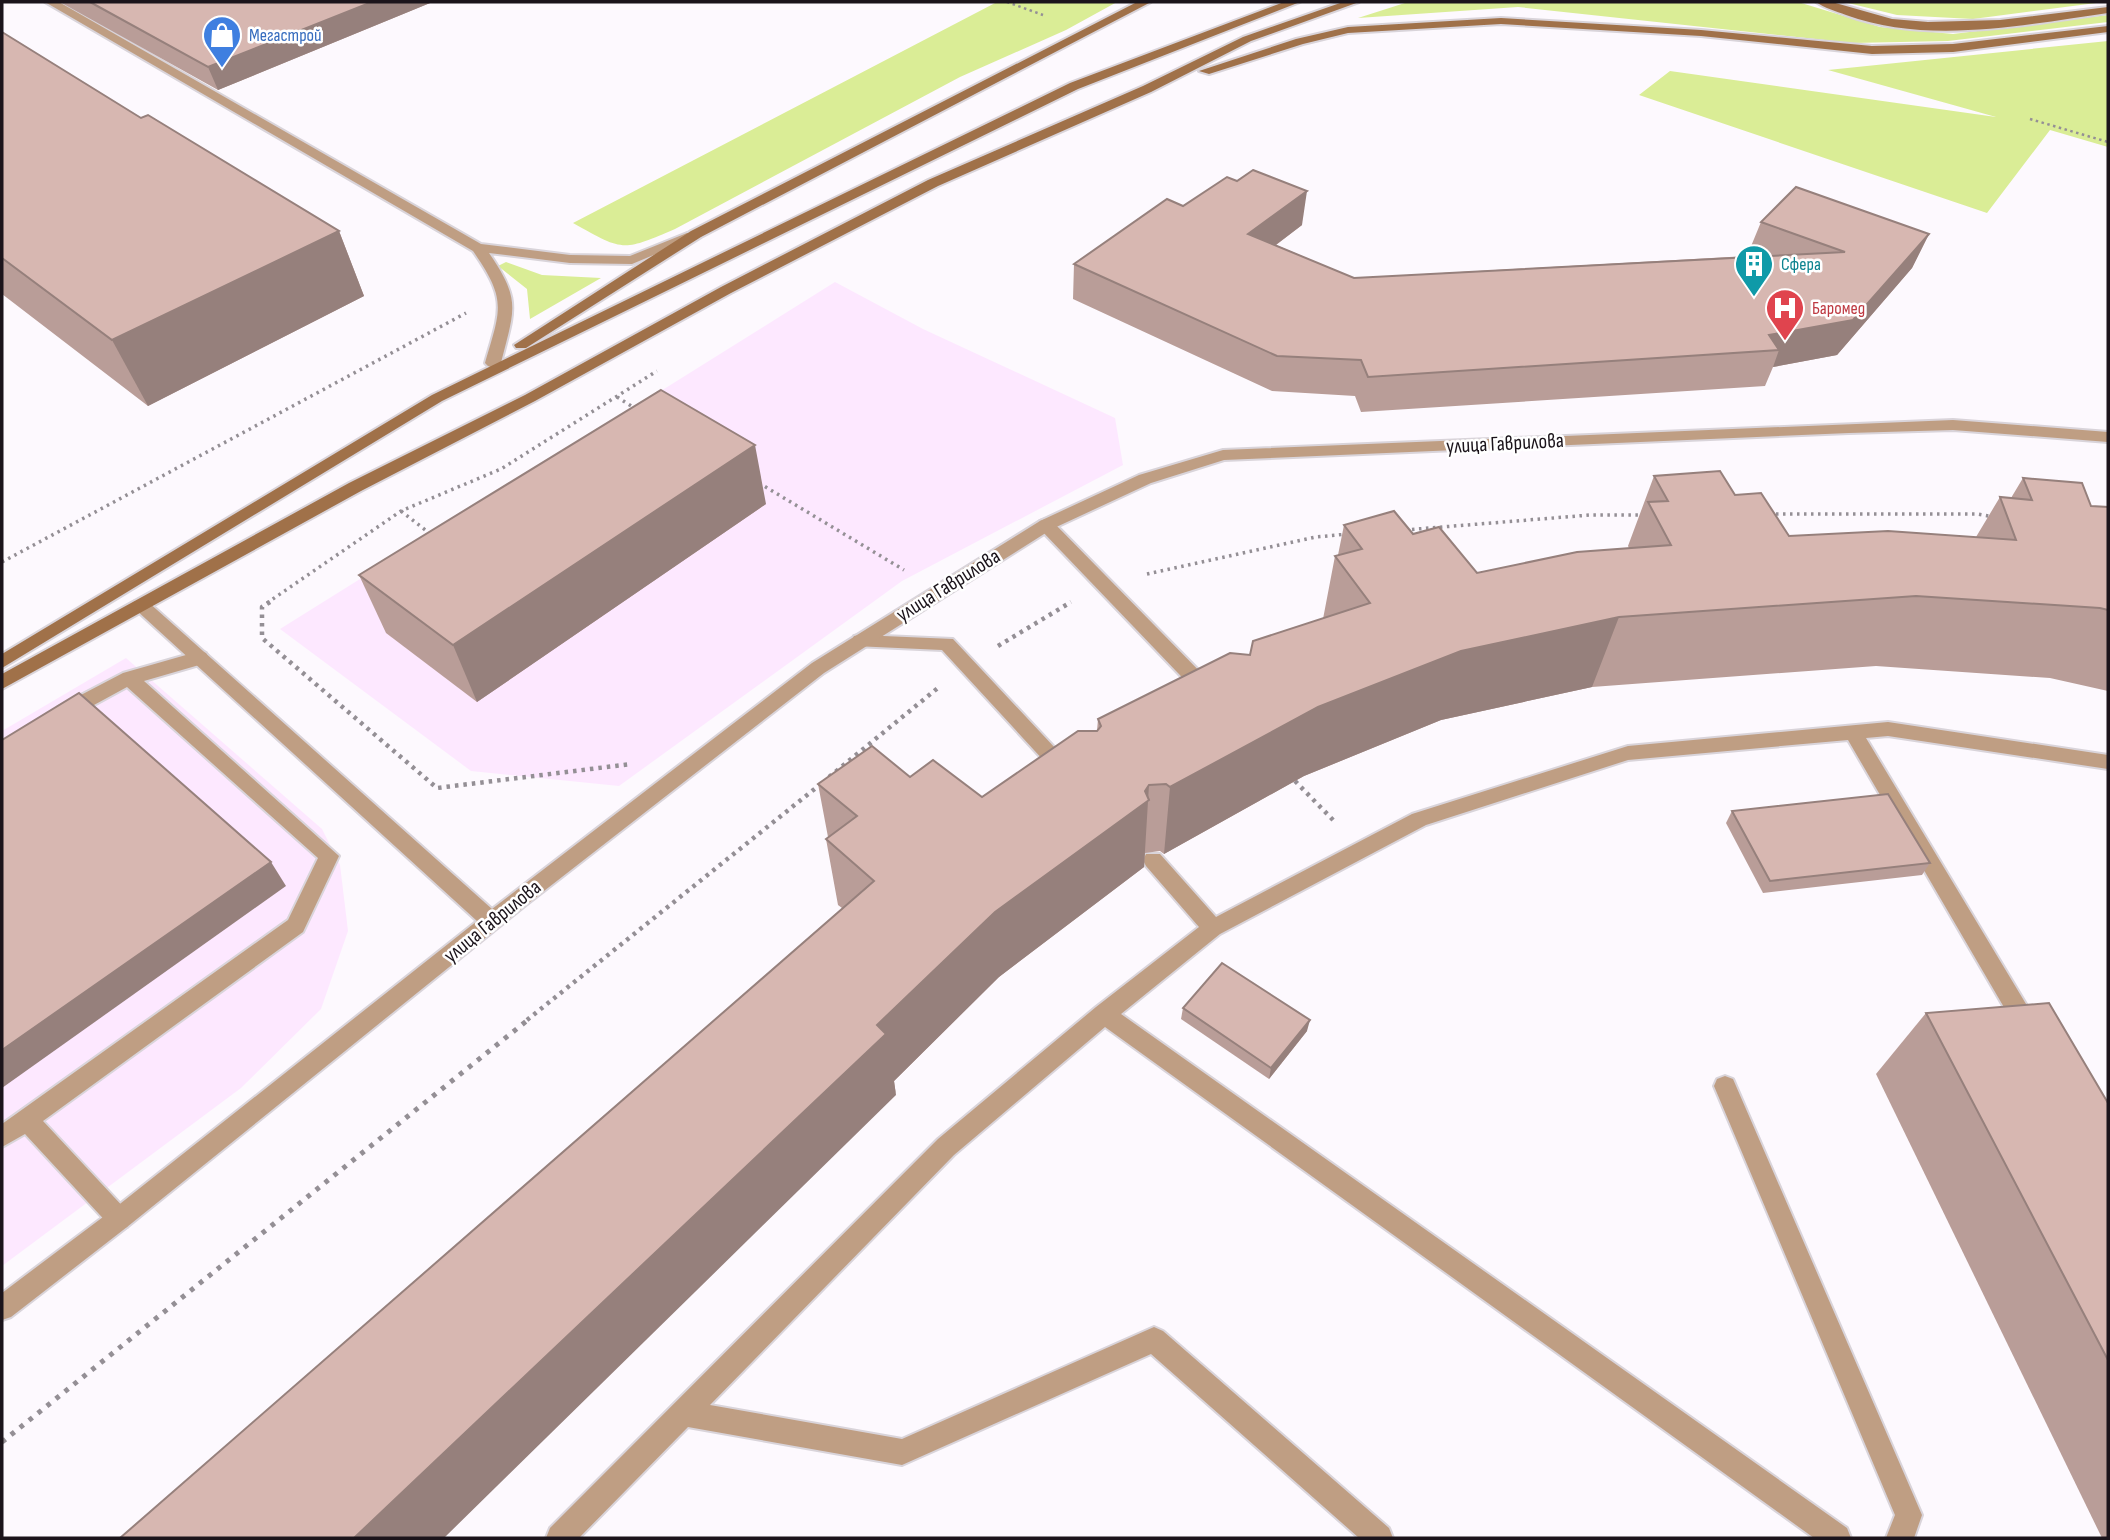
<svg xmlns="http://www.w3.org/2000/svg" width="2110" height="1540" font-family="'Sofia Sans Condensed',sans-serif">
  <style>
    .built { fill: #fde8ff }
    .green { fill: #daed96 }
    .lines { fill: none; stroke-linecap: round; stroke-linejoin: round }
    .service-casing { stroke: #d9d4da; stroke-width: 4 }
    .minor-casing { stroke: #d9d4da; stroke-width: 4 }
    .secondary-casing { stroke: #d9d4da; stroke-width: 4 }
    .path-far3 { stroke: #948f95; stroke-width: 2.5; stroke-dasharray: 2.5 3.5; stroke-linecap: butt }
    .path-far2 { stroke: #948f95; stroke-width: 3.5; stroke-dasharray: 2.5 4.5; stroke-linecap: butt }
    .path-far1 { stroke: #948f95; stroke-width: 4.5; stroke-dasharray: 3.5 5; stroke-linecap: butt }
    .path { stroke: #948f95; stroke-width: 5; stroke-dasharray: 4.5 7; stroke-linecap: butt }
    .service { fill: #bf9e83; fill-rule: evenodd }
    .minor { fill: #bf9e83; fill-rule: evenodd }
    .secondary { fill: #a07149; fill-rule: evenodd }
    .wall { fill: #b99d98 }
    .shaded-wall { fill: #96807c }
    .building { fill: #d7b7b1; stroke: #96807c; stroke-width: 2 }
    .labels { text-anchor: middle; stroke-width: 5; stroke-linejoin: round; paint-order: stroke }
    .far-shop-label { font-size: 18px; fill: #366cbe; stroke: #fff; text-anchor: start }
    .far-culture-label { font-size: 18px; fill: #0d838f; stroke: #fff; text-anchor: start }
    .far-health-label { font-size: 18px; fill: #be3a42; stroke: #fff; text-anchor: start }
    .street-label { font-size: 21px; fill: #1b141b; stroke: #fff }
  </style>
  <rect width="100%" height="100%" fill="#fdf9fe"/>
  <g class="built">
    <path d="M835,282L923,329L1115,418L1123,465L902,581L619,786L471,771L280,629Z"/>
    <path d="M126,658L322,829L340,865L348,931L321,1009L241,1088L2,1266V731Z"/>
  </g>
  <g class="green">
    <path d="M997,2H1117L1066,30L960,77L675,229C622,252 623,251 573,223Z"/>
    <path d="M1408,2H1798L1880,27L1953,34L2108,15V22L1948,41L1853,43L1518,7L1358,18Z"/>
    <path d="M1844,2H2104L1973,19L1897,15Z"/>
    <path d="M2108,41V147L2050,130L1987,213L1639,95L1670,71L1996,117L1828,70Z"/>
    <path d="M506,262L542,275L601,278L530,319L527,289L498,266Z"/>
  </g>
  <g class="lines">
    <defs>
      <g id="service">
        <path d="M45,2H59L481,244L570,255L630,256L687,233L699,236L632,264L570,263L489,253C522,301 514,310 501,363L493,368L488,366L485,363C501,308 507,300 473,251Z"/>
        <path d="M1046,519L1052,521L1214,686L1216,691L1214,696H1200L1040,529L1038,525L1040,521Z"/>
        <path d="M860,635L953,639L1071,765L1074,770L1071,775H1057L942,650L854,646L851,641L854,636Z"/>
        <path d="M200,651L206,653L209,658L206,663L144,681L339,856L303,932L43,1121L127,1211L131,1219L127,1227L119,1230L111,1227L25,1134L2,1147V1124L288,920L318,858L127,687L72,717L65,719L56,712L58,707L123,673Z"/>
        <path d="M1888,722L2108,755V769L1888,736L1866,738L2035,1019L2038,1026L2035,1033L2027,1036L2019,1033L1848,740L1628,760L1426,825L1220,934L1121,1014L1847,1528L1851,1538H1814L1105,1027L954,1155L710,1405L902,1439L1154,1327L1163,1331L1389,1528L1393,1538H1359L1151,1354L902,1465L688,1427L579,1538H546L550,1528L938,1139L1096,1007L1199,927L1146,866L1143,860L1146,854H1160L1216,917L1412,814L1628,746Z"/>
        <path d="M1725,1076L1733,1079L1736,1086L1922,1515L1914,1538H1886L1895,1515L1714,1086L1717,1079Z"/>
      </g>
      <path id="minor" d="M1953,420L2108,432V442L1953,430L1849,433L1224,460L1151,483L1052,529L824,673L526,905L127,1227L11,1317L2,1320V1293L111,1211L477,921L135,609L132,605L135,601H147L492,909L812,663L1040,521L1139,475L1223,450Z"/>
      <g id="secondary">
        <path d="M1137,2H1151L701,237L526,348H516L514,345L691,231Z"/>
        <path d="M1284,2H1300L1078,89L442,401L2,668V654L432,395L1070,83Z"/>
        <path d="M1343,2H1359L1251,41L1151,92L938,186L731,293L535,401L361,491L2,689V674L349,483L525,395L721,287L928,180L1143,86L1243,37Z"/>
        <path d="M1816,2H1832L1892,19L1928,22L2000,20L2108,7V13C2024,25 1928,45 1846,15C1836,11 1824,8 1816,2Z"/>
        <path d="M1501,18L1701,30L1872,46L1953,44L2108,26V32L1953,52L1872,54L1701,36L1501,24L1348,33L1303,44L1209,74L1199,71L1296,39L1348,27Z"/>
      </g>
    </defs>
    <use href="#service" class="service-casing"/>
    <use href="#minor" class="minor-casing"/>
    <use href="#secondary" class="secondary-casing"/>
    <g class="path-far3">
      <path d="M1007,2L1043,15"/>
      <path d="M2030,119L2108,142"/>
    </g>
    <g class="path-far2">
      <path d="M617,397L636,409"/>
      <path d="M759,483L904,570"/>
      <path d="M401,511L433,536"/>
      <path d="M1769,514H1977L1994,517"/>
      <path d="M1405,530L1590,515H1645"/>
      <path d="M2,562L466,313"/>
      <path d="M1147,574L1316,537L1348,534"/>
      <path d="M267,603L401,511L501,469L657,371"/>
    </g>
    <g class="path-far1">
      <path d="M270,602L262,607V638L437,788L631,764"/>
      <path d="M998,646L1071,602"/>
      <path d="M829,777L939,687"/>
      <path d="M1295,781L1336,823"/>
      <path d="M527,1020L822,783"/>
    </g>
    <path class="path" d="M2,1442L529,1019"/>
    <use href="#service" class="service"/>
    <use href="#minor" class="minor"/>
    <use href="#secondary" class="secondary"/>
  </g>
  <g class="wall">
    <path d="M60,2H436L430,3L218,90Z"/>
    <path d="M2,32L141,118L339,231L364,296L148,406L2,294Z"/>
    <path d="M1183,206L1302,225L1276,245L1354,278L1747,256L1761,222L1929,234L1912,268L1837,355L1773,367L1765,386L1361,412L1355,396L1272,391L1073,299L1074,264Z"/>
    <path d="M1654,476L1735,495L1789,536L1976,537L2000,497L2011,498L2023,478L2091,506L2108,507V691L2050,678L1876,666L1592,687L1441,720L1304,776L1164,854L1160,851L1145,853L1144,867L999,977L894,1081L896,1095L842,908L838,905L826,839L828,837L818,784L910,777L982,797L1097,731L1098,719L1250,655L1323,619L1335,556L1338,555L1344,525L1413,534L1477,573L1629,548L1628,546Z"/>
    <path d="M766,504L477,702L386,633L359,575Z"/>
    <path d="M1732,811L1930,863L1922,875L1763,893L1726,823Z"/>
    <path d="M1183,1008L1307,1031L1269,1079L1181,1019Z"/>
    <path d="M1926,1013L2108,1103V1538H2102L1876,1074Z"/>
  </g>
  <g class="shaded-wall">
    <path d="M372,2H436L430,3L218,90L208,67Z"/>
    <path d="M1307,191L1302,225L1245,268L1248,234Z"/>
    <path d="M339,231L364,296L148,406L112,340Z"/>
    <path d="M1929,234L1912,268L1837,355L1773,367L1779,350L1769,335Z"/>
    <path d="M755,445L766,504L477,702L453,645Z"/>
    <path d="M1619,617L1592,687L1441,720L1304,776L1164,854L1170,787L1318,707L1461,651Z"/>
    <path d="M1149,785L1144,867L999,977L894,1081L896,1095L444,1538H354L877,1025L995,912L1145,791Z"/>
    <path d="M271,862L286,886L2,1088V1050Z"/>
    <path d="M1310,1020L1307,1031L1269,1079L1271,1068Z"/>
  </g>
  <g class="building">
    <path d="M90,2H372L208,67Z"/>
    <path d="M2,32L141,118L148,115L339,231L112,340L2,258Z"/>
    <path d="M1253,170L1307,191L1248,234L1354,278L1845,252L1761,222L1796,187L1929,234L1853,320L1769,335L1779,350L1368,377L1361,360L1277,356L1074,264L1167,199L1183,206L1227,177L1237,181Z"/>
    <path d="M661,390L755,445L453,645L359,575Z"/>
    <path d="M1720,471L1735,495L1761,493L1789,536L1888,531L2016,540L2000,497L2032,500L2023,478L2082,483L2091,506L2108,507V610L2100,608L1916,596L1619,617L1461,651L1318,707L1170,787L1166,784L1149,785L1145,791L1149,800L995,912L877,1025L886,1034L354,1538H120L874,881L826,839L857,816L818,784L872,746L910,777L933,760L982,797L1078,731H1097L1101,726L1098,719L1230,653L1250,655L1253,641L1370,603L1335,556L1362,549L1344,525L1394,511L1413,534L1439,527L1477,573L1577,552L1671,545L1648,502L1668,501L1654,476Z"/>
    <path d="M79,693L271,862L2,1050V740Z"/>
    <path d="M1888,794L1930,863L1770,881L1732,811Z"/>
    <path d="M1222,963L1310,1020L1271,1068L1183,1008Z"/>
    <path d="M2049,1003L2108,1103V1360L1926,1013Z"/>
  </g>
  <defs>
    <symbol id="shop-pin" viewBox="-11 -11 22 30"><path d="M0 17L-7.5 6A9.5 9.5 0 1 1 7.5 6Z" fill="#3f7fe0" stroke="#fff"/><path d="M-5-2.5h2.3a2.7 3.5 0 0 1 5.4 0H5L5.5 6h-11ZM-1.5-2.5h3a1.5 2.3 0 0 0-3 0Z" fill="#fff"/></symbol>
    <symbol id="building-pin" viewBox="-11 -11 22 30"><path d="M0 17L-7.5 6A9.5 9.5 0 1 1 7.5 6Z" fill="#0f9aa8" stroke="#fff"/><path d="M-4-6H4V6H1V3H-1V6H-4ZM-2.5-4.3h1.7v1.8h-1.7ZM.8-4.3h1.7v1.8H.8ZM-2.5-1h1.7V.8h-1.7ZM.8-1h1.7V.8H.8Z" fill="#fff"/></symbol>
    <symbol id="hospital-pin" viewBox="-11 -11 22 30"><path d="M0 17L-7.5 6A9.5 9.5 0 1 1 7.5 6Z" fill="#e0444e" stroke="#fff"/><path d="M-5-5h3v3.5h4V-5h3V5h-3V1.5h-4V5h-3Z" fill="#fff"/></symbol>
  </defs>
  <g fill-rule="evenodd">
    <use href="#shop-pin" x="200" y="13" width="44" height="60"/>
    <use href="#building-pin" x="1732" y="242" width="44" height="60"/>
    <use href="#hospital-pin" x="1763" y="286" width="44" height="60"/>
  </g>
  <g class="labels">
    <g class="far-shop-label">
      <text x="249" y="41">Мегастрой</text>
    </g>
    <g class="far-culture-label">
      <text x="1781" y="270">Сфера</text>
    </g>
    <g class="far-health-label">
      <text x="1812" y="314">Баромед</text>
    </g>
    <g class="street-label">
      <text transform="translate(1505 443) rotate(-3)" y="7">улица Гаврилова</text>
      <text transform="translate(948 585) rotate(-32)" y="7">улица Гаврилова</text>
      <text transform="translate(492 921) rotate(-39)" y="7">улица Гаврилова</text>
    </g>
  </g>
  <rect width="2110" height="1540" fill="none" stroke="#1b141b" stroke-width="7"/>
</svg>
